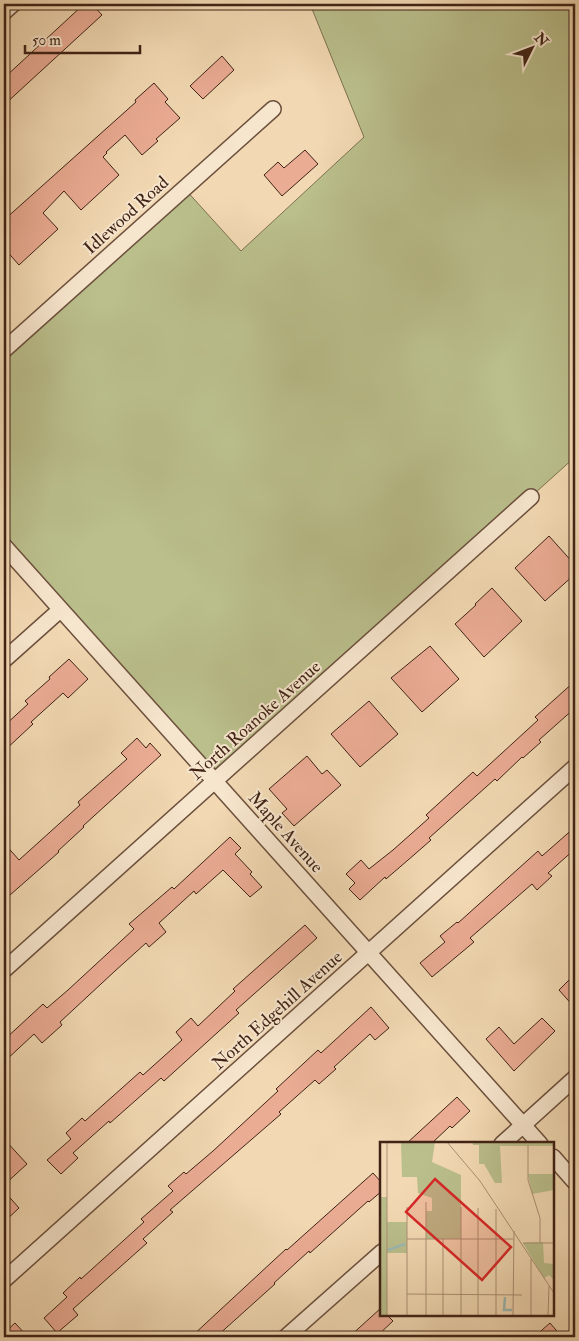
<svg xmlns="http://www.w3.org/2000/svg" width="579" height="1341" font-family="'IM FELL Double Pica',serif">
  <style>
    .green { fill: #babf8c; stroke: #7d7151 }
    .building { fill: #ebac94; stroke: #402316 }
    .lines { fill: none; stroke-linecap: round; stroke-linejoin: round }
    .minor-casing { stroke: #6c503d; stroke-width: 18 }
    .minor { stroke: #f7e6ce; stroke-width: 15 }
    .labels { text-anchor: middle; stroke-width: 4; stroke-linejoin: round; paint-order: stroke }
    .street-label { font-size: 18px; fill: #402316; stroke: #f7e6ce }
    .inset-river { fill: none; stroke: #9cb9b3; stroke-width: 2.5 }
    .inset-road { fill: none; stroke: #ab9074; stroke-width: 1 }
    .view { fill: #d62828; fill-opacity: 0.15; stroke: #d62828; stroke-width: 2.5 }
    .inset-edge { fill: none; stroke: #402316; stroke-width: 2.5 }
  </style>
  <rect width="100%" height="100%" fill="#f2d9b3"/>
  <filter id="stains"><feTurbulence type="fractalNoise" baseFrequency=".004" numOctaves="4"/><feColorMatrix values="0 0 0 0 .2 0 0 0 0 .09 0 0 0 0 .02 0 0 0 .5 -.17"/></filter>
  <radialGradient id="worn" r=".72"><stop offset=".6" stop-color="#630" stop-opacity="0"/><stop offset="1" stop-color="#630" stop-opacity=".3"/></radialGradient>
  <path class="green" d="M310,4H575V457L215,781L4,546V350L184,188L241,251L364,137Z"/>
  <g class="building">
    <path d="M84,4H92L102,15L4,105V78Z"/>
    <path d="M222,56L234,70L203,99L190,86Z"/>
    <path d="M154,83L168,99L165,102L180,118L156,139L158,141L142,155L125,135L106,152L107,153L103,157L119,175L81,210L64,191L43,213L58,229L19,265L4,248V220L136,102L135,100Z"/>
    <path d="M305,150L318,164L282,196L264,175L278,162L284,168Z"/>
    <path d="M549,536L575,565V574L545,601L515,568Z"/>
    <path d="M492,588L522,621L484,657L455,624L476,605L475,604Z"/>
    <path d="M430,646L459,679L422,712L391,678Z"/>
    <path d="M69,659L88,679L68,698L63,693L31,722L33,724L4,751V726L28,704L25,701L50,679L49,677Z"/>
    <path d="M575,681V708L539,740L541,742L523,758L522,757L497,781L495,779L429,838L431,840L415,854L386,879L385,877L360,900L349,889L355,883L346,874L361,860L369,869L393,850L429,818L426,815L473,772L477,776L538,720L535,717Z"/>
    <path d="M369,701L398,734L360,767L331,734Z"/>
    <path d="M137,738L146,748L150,743L161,755L83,826L84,827L58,851L59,852L10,895L4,888V843L19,860L80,805L78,802L127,759L121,753Z"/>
    <path d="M307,756L322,774L327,770L341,785L294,826L282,813L287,809L269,789Z"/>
    <path d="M575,827V849L548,873L552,876L537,890L532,884L470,938L474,942L432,977L420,963L445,942L440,936L457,922L458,923L538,851L542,856Z"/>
    <path d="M230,837L241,848L235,854L252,872L250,874L262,887L250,897L223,870L196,894L194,891L159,923L166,932L149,947L146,943L115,971L60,1022L62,1025L42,1043L34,1034L4,1062V1040L43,1004L47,1008L68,990L134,929L129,924L172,887L174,889Z"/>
    <path d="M305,925L317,938L236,1010L239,1013L164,1081L161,1078L110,1123L109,1121L73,1153L78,1158L61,1174L47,1160L71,1139L66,1133L82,1118L85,1121L140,1072L143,1075L182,1040L176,1032L191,1018L198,1026L235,991L233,989Z"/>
    <path d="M575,974V1008L559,990Z"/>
    <path d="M371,1007L389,1028L375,1040L370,1034L334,1067L336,1069L319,1084L315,1080L279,1112L281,1114L170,1210L173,1212L143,1239L147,1243L73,1309L78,1315L57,1333L44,1318L67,1297L63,1293L80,1277L81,1279L144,1222L141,1219L173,1191L168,1186L184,1172L186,1174L213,1151L278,1091L276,1089L318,1050L321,1053Z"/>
    <path d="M542,1018L555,1031L514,1071L486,1039L499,1027L514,1044Z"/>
    <path d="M457,1097L470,1111L452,1128L450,1126L431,1144H406Z"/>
    <path d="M4,1139L27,1164L4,1185Z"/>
    <path d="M373,1173L382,1183V1191L369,1202L368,1201L310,1253L309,1251L274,1283L275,1284L216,1337H191L286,1249L287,1250Z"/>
    <path d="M4,1191L19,1208L4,1222Z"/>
    <path d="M381,1308L382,1315H387L393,1321L376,1337H349Z"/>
    <path d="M15,1323L28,1337H4V1333Z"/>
    <path d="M550,1323L562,1337H534Z"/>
  </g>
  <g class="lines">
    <defs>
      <g id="minor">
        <path d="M4,12L13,4"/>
        <path d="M4,350L273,109"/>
        <path d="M4,546L540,1144"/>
        <path d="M4,660L60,610"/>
        <path d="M4,970L531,497"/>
        <path d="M502,1144L575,1078"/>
        <path d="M553,1157L575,1182"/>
        <path d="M4,1280L575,767"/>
        <path d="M286,1337L382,1252"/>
      </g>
    </defs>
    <use href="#minor" class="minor-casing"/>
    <use href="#minor" class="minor"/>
  </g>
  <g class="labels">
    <g class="street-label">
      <text transform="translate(126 215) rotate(-42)" y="6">Idlewood Road</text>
      <text transform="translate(255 720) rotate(-42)" y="6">North Roanoke Avenue</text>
      <text transform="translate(286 832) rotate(48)" y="6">Maple Avenue</text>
      <text transform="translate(277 1010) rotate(-42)" y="6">North Edgehill Avenue</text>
    </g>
  </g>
  <g transform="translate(380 1142)">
    <rect width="174" height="174" fill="#f2d9b3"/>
    <path d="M21,0H55L52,20L81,33V97H46V69H52V56L38,51L37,35H22ZM92,0H174V4H120L122,41H115L104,22H99V3H93ZM148,32H174V48L152,52ZM0,55H7V80H27V111H7V174H0ZM163,100L164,121L174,122V138L169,133L164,136L143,101Z" fill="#babf8c"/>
    <path class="inset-river" d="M8,108L25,102M125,155L124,168H132"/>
    <path class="inset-road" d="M67,0L100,39L174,151M148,3V38L160,76V100M27,97H133M143,101H174M27,152L142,153M7,174V0M27,174V65M46,174V60M63,174V97M81,174V65M98,174V66M116,174V67M133,174L134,89M151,174V117M168,174L169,144"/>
    <path class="view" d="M55,37L131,105L102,138L26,70Z"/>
    <rect width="174" height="174" class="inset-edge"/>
  </g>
  <rect width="579" height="1341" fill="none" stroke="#f2d9b3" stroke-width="20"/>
  <rect x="5" y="5" width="569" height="1331" fill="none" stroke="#402316" stroke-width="2.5"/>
  <rect x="10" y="10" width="559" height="1321" fill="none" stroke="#402316"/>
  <g transform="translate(532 48) rotate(48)" stroke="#f7e6ce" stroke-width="4" paint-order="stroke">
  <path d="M0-4L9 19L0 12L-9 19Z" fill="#402316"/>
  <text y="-8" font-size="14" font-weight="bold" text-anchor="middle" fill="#402316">N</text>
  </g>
  <path d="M25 45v8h115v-8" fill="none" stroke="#402316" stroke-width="2.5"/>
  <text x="32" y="45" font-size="15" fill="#402316" stroke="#f7e6ce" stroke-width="4" paint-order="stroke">50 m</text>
  <rect width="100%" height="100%" filter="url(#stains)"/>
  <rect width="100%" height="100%" fill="url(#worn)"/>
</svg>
